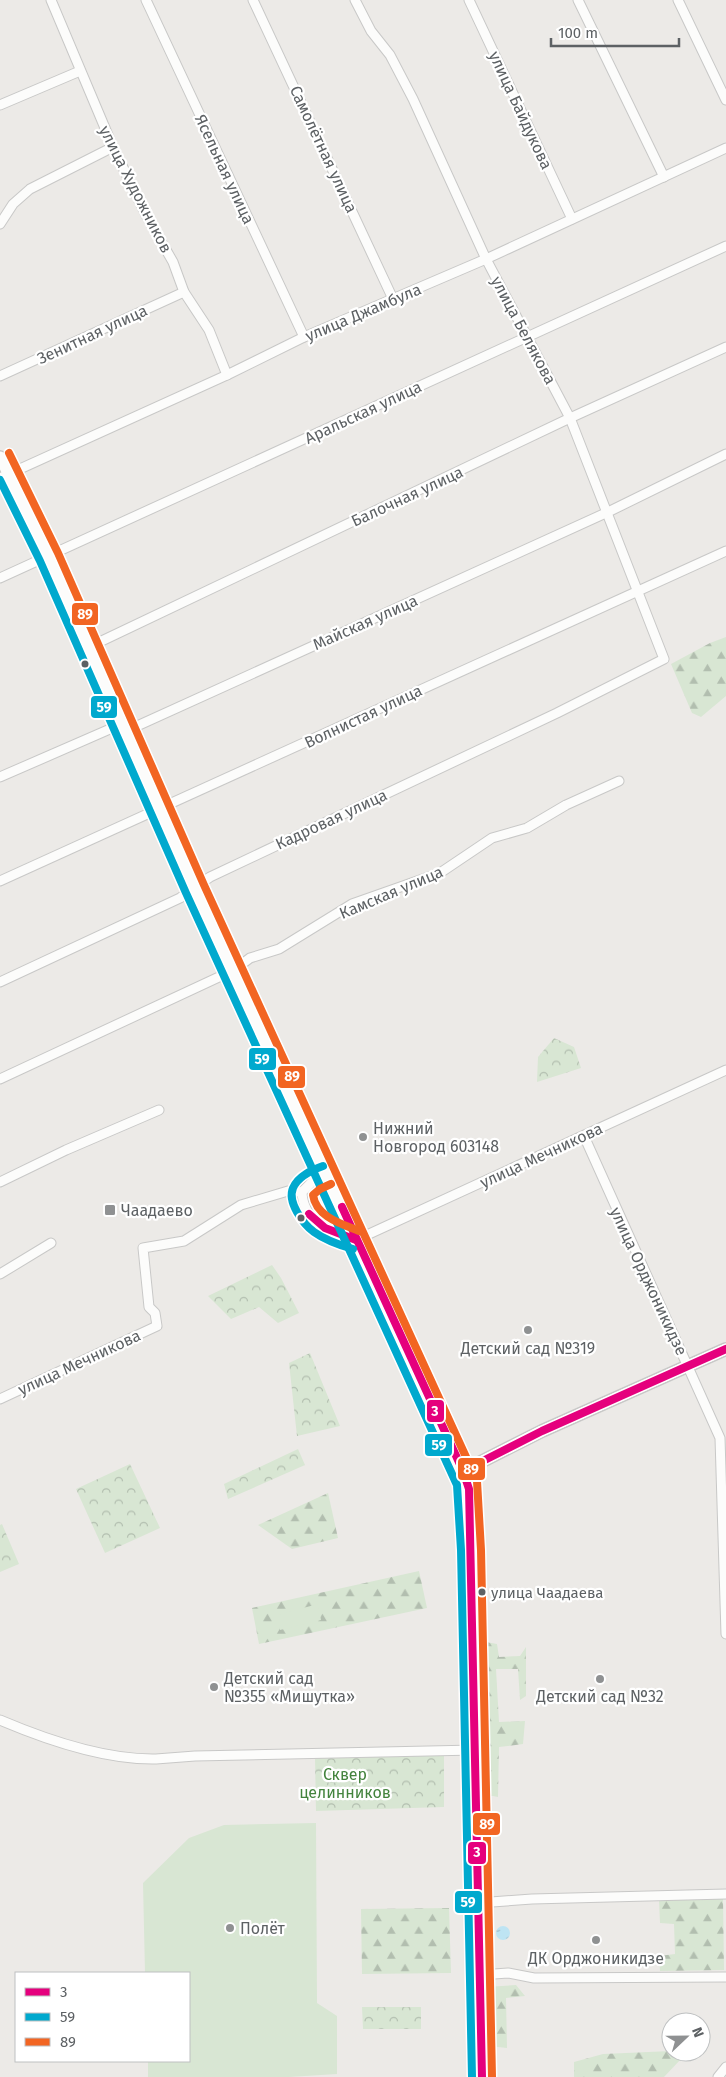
<svg xmlns="http://www.w3.org/2000/svg" width="726" height="2077" font-family="'Fira Sans',sans-serif">
  <style>
    .forest { fill: url(#forest-firs) }
    .park { fill: url(#park-crowns) }
    .pitch { fill: #d8e6d3 }
    .water { fill: url(#water-ripples) }
    .lines { fill: none; stroke-linecap: round; stroke-linejoin: round }
    .minor-casing { stroke: #c8c8c7; stroke-width: 11 }
    .tertiary-casing { stroke: #c8c8c7; stroke-width: 14 }
    .minor { stroke: #fcfcfb; stroke-width: 9 }
    .tertiary { stroke: #fcfcfb; stroke-width: 11 }
    .bus-1-casing { stroke: #fff; stroke-width: 11 }
    .bus-2-casing { stroke: #fff; stroke-width: 11 }
    .bus-3-casing { stroke: #fff; stroke-width: 11 }
    .bus-1 { stroke: #e5007d; stroke-width: 8 }
    .bus-2 { stroke: #00a9ce; stroke-width: 8 }
    .bus-3 { stroke: #f26522; stroke-width: 8 }
    .bus-dot { fill: #5d6164; stroke: #fff; stroke-width: 2 }
    .poi-dot { fill: #8f9192; stroke: #fff; stroke-width: 2 }
    .labels { text-anchor: middle; stroke-width: 4.5; stroke-linejoin: round; paint-order: stroke }
    .bus-label { font-size: 15px; fill: #5d6164; stroke: #fff; text-anchor: start }
    .street-label { font-size: 16px; fill: #5d6164; stroke: #fff }
    .poi-label { font-size: 16px; fill: #5d6164; stroke: #fff; text-anchor: start }
    .park-label { font-size: 16px; fill: #43833d; stroke: #fff }
    .line-badge { stroke: #fff; stroke-width: 2 }
    .badge-label { font-size: 14px; text-anchor: middle; font-weight: bold; fill: #fff }
  </style>
  <defs>
    <pattern id="forest-firs" width="22" height="20" patternUnits="userSpaceOnUse" patternTransform="scale(1.25)"><rect width="22" height="20" fill="#d8e6d3"/><path d="M5 1l3.5 6h-7zM16 11l3.5 6h-7z" fill="#b2beaf"/></pattern>
    <pattern id="park-crowns" width="20" height="18" patternUnits="userSpaceOnUse" patternTransform="scale(1.25)"><rect width="20" height="18" fill="#d8e6d3"/><path d="M2 6a3 3 0 1 1 6 0M12 15a3 3 0 1 1 6 0" fill="none" stroke="#b2beaf"/></pattern>
    <pattern id="water-ripples" width="26" height="14" patternUnits="userSpaceOnUse" patternTransform="scale(1.25)"><rect width="26" height="14" fill="#bee4f3"/><path d="M2 4q2-2 4 0t4 0M15 11q2-2 4 0t4 0" fill="none" stroke="#9ebcc8"/></pattern>
  </defs>
  <rect width="100%" height="100%" fill="#eceae7"/>
  <g class="forest">
    <path d="M726,637V696L701,717L692,713L671,664L710,643Z"/>
    <path d="M328,1493L338,1538L292,1549L258,1525Z"/>
    <path d="M419,1571L427,1608L259,1644L252,1608Z"/>
    <path d="M486,1642L497,1644L499,1657L520,1656L526,1647V1696L520,1700L518,1669H496L499,1722L525,1721L523,1744L499,1747L498,1797L488,1795Z"/>
    <path d="M723,1898L724,1970L660,1971L659,1956L675,1954L674,1924L660,1923L659,1900Z"/>
    <path d="M449,1908L451,1973L362,1974L361,1909Z"/>
    <path d="M516,1985L525,1996L506,1998L507,2048L489,2046L485,1987Z"/>
    <path d="M671,2051L680,2052L682,2058L664,2077H574V2062L603,2054Z"/>
  </g>
  <g class="park">
    <path d="M554,1038L574,1047L581,1068L537,1082L538,1057Z"/>
    <path d="M272,1265L281,1278L299,1313L278,1323L259,1307L231,1319L208,1296Z"/>
    <path d="M310,1353L340,1426L297,1436L289,1363Z"/>
    <path d="M298,1449L305,1465L228,1499L224,1484Z"/>
    <path d="M130,1464L160,1528L105,1553L76,1489Z"/>
    <path d="M2,1524L19,1564L0,1572V1525Z"/>
    <path d="M444,1753V1807L316,1811L315,1757Z"/>
    <path d="M362,2007H421V2029H363Z"/>
  </g>
  <g class="pitch">
    <path d="M318,1604L321,1620L280,1630L277,1615Z"/>
    <path d="M316,1823L317,2003L337,2016V2074L289,2077H148V2061H189V1973H145L143,1883L189,1838L224,1825Z"/>
  </g>
  <circle class="water" cx="503" cy="1933" r="7"/>
  <g class="lines">
    <defs>
      <g id="minor">
        <path d="M51,0L113,147L146,215L173,262L184,292L209,330L227,375"/>
        <path d="M146,0L304,337"/>
        <path d="M253,0L393,299"/>
        <path d="M469,0L572,219"/>
        <path d="M578,0L664,177"/>
        <path d="M678,0L726,100"/>
        <path d="M0,105L80,71"/>
        <path d="M0,224L13,204L30,189L113,147"/>
        <path d="M0,376L184,292"/>
        <path d="M0,478L227,375L304,337L486,259L726,148"/>
        <path d="M0,578L726,246"/>
        <path d="M89,647L570,418L726,347"/>
        <path d="M0,777L110,729L126,731L608,512L726,454"/>
        <path d="M0,881L726,551"/>
        <path d="M0,982L180,898L210,877L557,713L664,659L570,418L486,259L413,99L390,55L371,31L355,0"/>
        <path d="M0,1079L234,970L250,958L279,949L352,904L440,873L492,838L527,828L566,805L619,781"/>
        <path d="M584,1136L720,1438L726,1634"/>
        <path d="M327,1175L314,1180L302,1192C303,1223 332,1231 356,1240L726,1070"/>
        <path d="M0,1182L66,1150L159,1110"/>
        <path d="M0,1274L51,1243"/>
        <path d="M0,1399L157,1326L155,1313L149,1307L143,1248L184,1241L241,1205L288,1191L302,1192"/>
        <path d="M0,1720C47,1740 104,1760 156,1759C169,1758 182,1757 195,1756L475,1750"/>
        <path d="M478,1903L532,1899L726,1894"/>
        <path d="M480,1975L508,1973L534,1978L726,1977"/>
        <path d="M718,2077L726,2067"/>
      </g>
      <g id="tertiary">
        <path d="M0,457L49,557L195,889L467,1483L471,1550L482,2077"/>
        <path d="M463,1471L542,1431L726,1349"/>
      </g>
    </defs>
    <use href="#minor" class="minor-casing"/>
    <use href="#tertiary" class="tertiary-casing"/>
    <use href="#minor" class="minor"/>
    <use href="#tertiary" class="tertiary"/>
    <defs>
      <g id="bus-1">
        <path d="M342,1207L463,1471L469,1489L482,2077"/>
        <path d="M309,1214L325,1228L356,1240"/>
        <path d="M463,1471L542,1431L726,1349"/>
      </g>
      <g id="bus-2">
        <path d="M0,480L40,561L186,893L457,1485L461,1550L472,2077"/>
        <path d="M323,1166C312,1170 298,1176 293,1188C287,1202 303,1224 314,1232C325,1240 339,1245 353,1249"/>
      </g>
      <g id="bus-3">
        <path d="M9,453L58,553L204,885L477,1481L481,1550L492,2077"/>
        <path d="M331,1184L320,1189L313,1195C316,1217 342,1224 359,1231"/>
      </g>
    </defs>
    <use href="#bus-1" class="bus-1-casing"/>
    <use href="#bus-2" class="bus-2-casing"/>
    <use href="#bus-3" class="bus-3-casing"/>
    <use href="#bus-1" class="bus-1"/>
    <use href="#bus-2" class="bus-2"/>
    <use href="#bus-3" class="bus-3"/>
  </g>
  <g class="bus-dot">
    <circle cx="85" cy="664" r="4.5"/>
    <circle cx="301" cy="1218" r="4.5"/>
    <circle cx="482" cy="1592" r="4.5"/>
  </g>
  <g class="poi-dot">
    <circle cx="363" cy="1137" r="5"/>
    <rect x="104" y="1204" width="12" height="12" rx="2.5"/>
    <circle cx="528" cy="1330" r="5"/>
    <circle cx="600" cy="1679" r="5"/>
    <circle cx="214" cy="1687" r="5"/>
    <circle cx="230" cy="1928" r="5"/>
    <circle cx="596" cy="1940" r="5"/>
  </g>
  <g class="labels">
    <g class="bus-label">
      <text x="491" y="1598">улица Чаадаева</text>
    </g>
    <g class="street-label">
      <text transform="translate(521 110) rotate(65)" y="6">улица Байдукова</text>
      <text transform="translate(324 149) rotate(65)" y="6">Самолётная улица</text>
      <text transform="translate(225 169) rotate(65)" y="6">Ясельная улица</text>
      <text transform="translate(136 189) rotate(63)" y="6">улица Художников</text>
      <text transform="translate(363 312) rotate(-23)" y="6">улица Джамбула</text>
      <text transform="translate(524 330) rotate(62)" y="6">улица Белякова</text>
      <text transform="translate(92 334) rotate(-25)" y="6">Зенитная улица</text>
      <text transform="translate(363 412) rotate(-25)" y="6">Аральская улица</text>
      <text transform="translate(407 496) rotate(-25)" y="6">Балочная улица</text>
      <text transform="translate(365 622) rotate(-24)" y="6">Майская улица</text>
      <text transform="translate(363 716) rotate(-25)" y="6">Волнистая улица</text>
      <text transform="translate(331 819) rotate(-25)" y="6">Кадровая улица</text>
      <text transform="translate(391 892) rotate(-23)" y="6">Камская улица</text>
      <text transform="translate(541 1155) rotate(-25)" y="6">улица Мечникова</text>
      <text transform="translate(649 1281) rotate(65)" y="6">улица Орджоникидзе</text>
      <text transform="translate(79 1362) rotate(-25)" y="6">улица Мечникова</text>
    </g>
    <g class="poi-label">
      <text x="373" y="1134">Нижний<tspan x="373" dy="18">Новгород 603148</tspan></text>
      <text x="121" y="1216">Чаадаево</text>
      <text x="528" y="1354" text-anchor="middle">Детский сад №319</text>
      <text x="224" y="1684">Детский сад<tspan x="224" dy="18">№355 «Мишутка»</tspan></text>
      <text x="600" y="1702" text-anchor="middle">Детский сад №32</text>
      <text x="240" y="1934">Полёт</text>
      <text x="596" y="1964" text-anchor="middle">ДК Орджоникидзе</text>
    </g>
    <g class="park-label">
      <text x="345" y="1780">Сквер<tspan x="345" dy="18">целинников</tspan></text>
    </g>
  </g>
  <g class="line-badge">
    <rect x="71" y="602" width="28" height="24" rx="5" fill="#f26522"/>
    <rect x="90" y="695" width="28" height="24" rx="5" fill="#00a9ce"/>
    <rect x="248" y="1047" width="29" height="24" rx="5" fill="#00a9ce"/>
    <rect x="277" y="1065" width="29" height="24" rx="5" fill="#f26522"/>
    <rect x="426" y="1399" width="19" height="24" rx="5" fill="#e5007d"/>
    <rect x="424" y="1433" width="29" height="24" rx="5" fill="#00a9ce"/>
    <rect x="457" y="1457" width="29" height="24" rx="5" fill="#f26522"/>
    <rect x="472" y="1812" width="29" height="24" rx="5" fill="#f26522"/>
    <rect x="467" y="1841" width="20" height="24" rx="5" fill="#e5007d"/>
    <rect x="454" y="1890" width="29" height="24" rx="5" fill="#00a9ce"/>
  </g>
  <g class="badge-label">
    <text x="85" y="619">89</text>
    <text x="104" y="712">59</text>
    <text x="262" y="1064">59</text>
    <text x="292" y="1081">89</text>
    <text x="435" y="1416">3</text>
    <text x="439" y="1450">59</text>
    <text x="471" y="1474">89</text>
    <text x="487" y="1829">89</text>
    <text x="477" y="1857">3</text>
    <text x="468" y="1907">59</text>
  </g>
  <rect x="15" y="1972" width="175" height="90" fill="#ffffff" stroke="#bec0c1"/>
  <rect x="25" y="1988" width="25" height="8" fill="#e5007d" stroke="#bec0c1"/>
  <text x="60" y="1997" font-size="15" fill="#5d6164">3</text>
  <rect x="25" y="2013" width="25" height="8" fill="#00a9ce" stroke="#bec0c1"/>
  <text x="60" y="2022" font-size="15" fill="#5d6164">59</text>
  <rect x="25" y="2038" width="25" height="8" fill="#f26522" stroke="#bec0c1"/>
  <text x="60" y="2047" font-size="15" fill="#5d6164">89</text>
  <g transform="translate(686 2037) rotate(68)"><circle r="24" fill="#ffffff" stroke="#bec0c1"/>
  <path d="M0-4L9 19L0 12L-9 19Z" fill="#8f9192"/>
  <text y="-8" font-size="14" font-weight="bold" text-anchor="middle" fill="#5d6164">N</text>
  </g>
  <path d="M551 38v8h128v-8" fill="none" stroke="#5d6164" stroke-width="2.5"/>
  <text x="558" y="38" font-size="15" fill="#5d6164" stroke="#ffffff" stroke-width="4" paint-order="stroke">100 m</text>
</svg>
